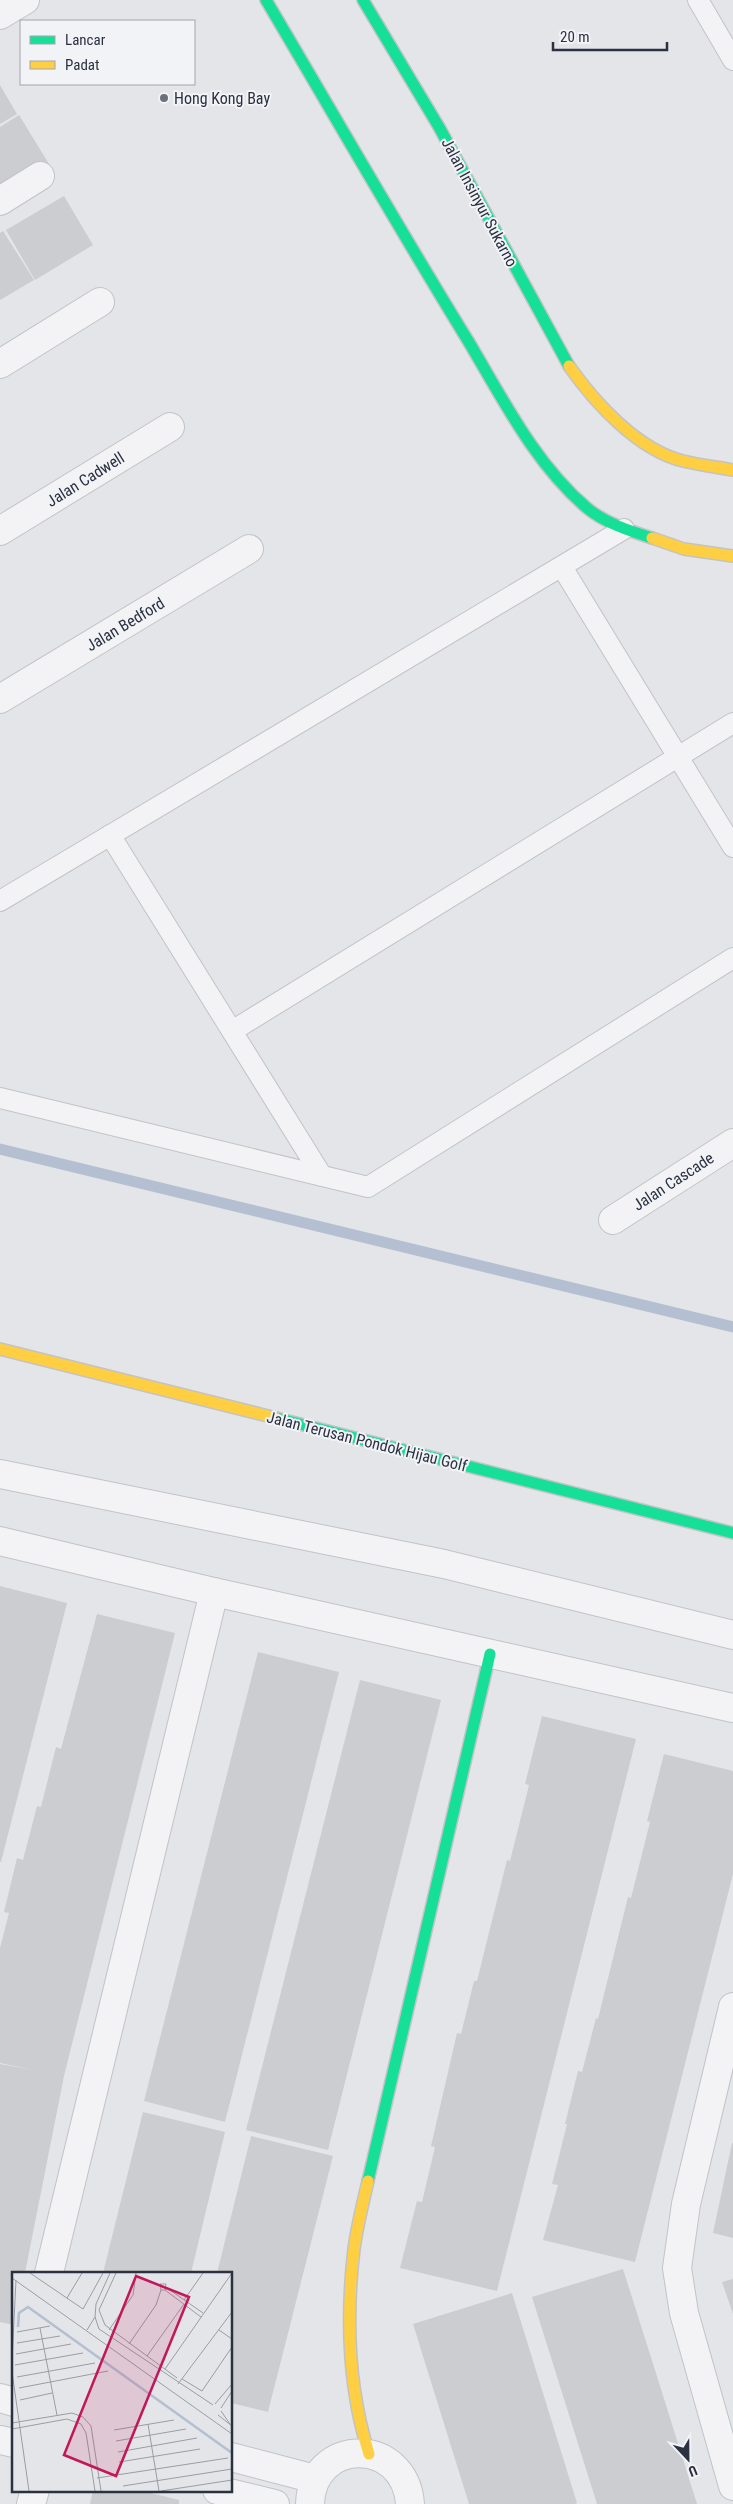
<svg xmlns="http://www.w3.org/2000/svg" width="733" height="2504" font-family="'Roboto Condensed',sans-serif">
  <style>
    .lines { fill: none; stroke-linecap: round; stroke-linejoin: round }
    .stream { stroke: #b4bfd1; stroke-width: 11 }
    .building { fill: #cccdd0 }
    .lane-casing { stroke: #c2c3c6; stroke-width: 22 }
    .street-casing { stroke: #c2c3c6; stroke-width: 30 }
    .fast-casing { stroke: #c2c3c6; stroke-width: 14 }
    .slow-casing { stroke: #c2c3c6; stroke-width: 14 }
    .lane { stroke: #f3f3f5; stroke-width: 20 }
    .street { stroke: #f3f3f5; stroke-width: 28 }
    .fast { stroke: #16e098; stroke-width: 11 }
    .slow { stroke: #ffcf43; stroke-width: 11 }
    .poi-dot { fill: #6c707b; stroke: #f2f3f7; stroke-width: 2 }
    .labels { text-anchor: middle; stroke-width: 4; stroke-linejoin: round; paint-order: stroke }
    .poi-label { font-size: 16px; fill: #2b3141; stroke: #f2f3f7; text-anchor: start }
    .street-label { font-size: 16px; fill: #2b3141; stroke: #f2f3f7 }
    .inset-river { fill: none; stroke: #b4bfd1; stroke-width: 2.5 }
    .inset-road { fill: none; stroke: #9a9da5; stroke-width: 1 }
    .view { fill: #c2185b; fill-opacity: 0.15; stroke: #c2185b; stroke-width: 2.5 }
    .inset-edge { fill: none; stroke: #2b3141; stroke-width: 2.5 }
  </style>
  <rect width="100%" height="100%" fill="#e4e5e8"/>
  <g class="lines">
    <path class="stream" d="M0,1149L733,1327"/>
  </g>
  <g class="building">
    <path d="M0,85L17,114L0,124Z"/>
    <path d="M19,115L49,164L0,193V127Z"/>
    <path d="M64,196L93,245L35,280L6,230Z"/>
    <path d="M3,231L34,280L0,300V233Z"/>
    <path d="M0,1586L67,1603L1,1862H0Z"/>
    <path d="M97,1614L175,1633L64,2076L25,2273H14V2325L0,2322V2064L34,2070L0,2063V1948L9,1913L4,1912L17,1858L23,1860L37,1806L41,1807L56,1747L61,1749Z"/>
    <path d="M258,1652L339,1672L225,2122L144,2101Z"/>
    <path d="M360,1680L441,1700L328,2150L246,2130Z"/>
    <path d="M542,1716L636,1739L497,2291L400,2268L417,2201L422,2202L435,2147L431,2146L457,2033L461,2034L474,1981H477L507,1860L510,1861L529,1785L525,1784Z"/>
    <path d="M664,1754L733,1771V1874L635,2262L543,2240L558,2185L552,2184L567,2124H565L578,2071L582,2072L596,2018L598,2019L628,1897L631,1898L650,1822L647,1821Z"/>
    <path d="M143,2112L225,2132L191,2273H103Z"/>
    <path d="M251,2136L333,2156L268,2412L231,2403V2273H217Z"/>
    <path d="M732,2143H733V2238L713,2233Z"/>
    <path d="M623,2269L661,2389L697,2504H597L532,2297Z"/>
    <path d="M733,2279V2314L722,2282Z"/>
    <path d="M512,2293L577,2503L575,2504H469L413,2324Z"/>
    <path d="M93,2490H139L179,2500V2504H90Z"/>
  </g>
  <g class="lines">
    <defs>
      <g id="lane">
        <path d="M698,0L733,60"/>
        <path d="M562,567L733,847"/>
        <path d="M110,835L322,1176"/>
        <path d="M0,901L624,529"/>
        <path d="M232,1031L733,723"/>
        <path d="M0,1098L368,1187L733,958"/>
      </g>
      <g id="street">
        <path d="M0,15L25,0"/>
        <path d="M0,201L40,176"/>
        <path d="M0,364L100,302"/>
        <path d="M0,531L170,427"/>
        <path d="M0,699L249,549"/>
        <path d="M613,1220L733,1143"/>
        <path d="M0,1474L444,1564L733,1635"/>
        <path d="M0,1541L214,1592L733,1708"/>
        <path d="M733,2007L686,2204L677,2268L684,2313L733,2486"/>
        <path d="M49,2273L214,1592"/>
        <path d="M0,2398L14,2402"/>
        <path d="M0,2440L14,2443"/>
        <path d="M231,2457L315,2479"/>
        <path d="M217,2490L275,2504"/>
        <path d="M31,2504L35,2490"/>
        <path d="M310,2504C312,2437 405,2436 410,2504"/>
      </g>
      <g id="fast">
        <path d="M266,0C333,113 398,227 467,339C502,397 534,463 587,508C605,523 630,531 652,538"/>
        <path d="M363,0L439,127L569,366"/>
        <path d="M276,1418L733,1533"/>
        <path d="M368,2181L490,1654"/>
      </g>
      <g id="slow">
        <path d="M569,366C595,403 638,450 683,461C699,465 717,467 733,470"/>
        <path d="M652,538L684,549L733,556"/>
        <path d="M0,1349L276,1418"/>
        <path d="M368,2181C363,2203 357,2226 354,2249C346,2317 348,2388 369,2454"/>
      </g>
    </defs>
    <use href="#lane" class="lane-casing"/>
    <use href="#street" class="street-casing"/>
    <use href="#fast" class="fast-casing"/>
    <use href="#slow" class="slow-casing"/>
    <use href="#lane" class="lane"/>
    <use href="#street" class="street"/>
    <use href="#fast" class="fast"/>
    <use href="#slow" class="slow"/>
  </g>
  <circle class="poi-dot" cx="164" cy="98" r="5"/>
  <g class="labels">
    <g class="poi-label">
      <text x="174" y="104">Hong Kong Bay</text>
    </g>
    <g class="street-label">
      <text transform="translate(480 202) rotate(62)" y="6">Jalan Insinyur Sukarno</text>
      <text transform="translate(85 479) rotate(-32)" y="6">Jalan Cadwell</text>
      <text transform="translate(125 624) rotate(-31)" y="6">Jalan Bedford</text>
      <text transform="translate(673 1181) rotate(-33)" y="6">Jalan Cascade</text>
      <text transform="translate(367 1441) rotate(14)" y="6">Jalan Terusan Pondok Hijau Golf</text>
    </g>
  </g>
  <g transform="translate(12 2272)">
    <rect width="220" height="220" fill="#e4e5e8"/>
    <path class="inset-river" d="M6,55L7,41L16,35L220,181"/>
    <path class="inset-road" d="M18,1L71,37L91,1M98,1L84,32L83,45L87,57L201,133M104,1L87,38L93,53L165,106M0,6L220,162M155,16L191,41M153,18L154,12H148L149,18H153L189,45M55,26L70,1M172,28L191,1M28,56L45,143M75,58L83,45M97,58L121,23L124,1M207,58L220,67M5,60L38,54M5,71L48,64M117,72L144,33L149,18M4,82L59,72M135,84L172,32M0,89L4,8M3,93L71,81M153,97L220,1M0,100L17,219M5,105L83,91M170,107L190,119L220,75M166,112L220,40M7,116L96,99M8,128L40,121M203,132L220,112M209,136L220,119M209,139L218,152M206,143L220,154M0,151L60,141L71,145L79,154L89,219M136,152L147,219M0,157L55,147L69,152L74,161L83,219M102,158L162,148M104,169L174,157M106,180L185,166M107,190L188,177M85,206L216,186M111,214L220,197M149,219L220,208"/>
    <path class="view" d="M124,4L177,25L104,204L52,183Z"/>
    <rect width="220" height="220" class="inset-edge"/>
  </g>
  <rect x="20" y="20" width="175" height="65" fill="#f2f3f7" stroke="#a2a5ae"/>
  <rect x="30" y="36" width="25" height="8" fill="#16e098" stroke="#a2a5ae"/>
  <text x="65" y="45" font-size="15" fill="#2b3141">Lancar</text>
  <rect x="30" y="61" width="25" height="8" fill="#ffcf43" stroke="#a2a5ae"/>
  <text x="65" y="70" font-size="15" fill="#2b3141">Padat</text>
  <g transform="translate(688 2459) rotate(158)" stroke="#f2f3f7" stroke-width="4" paint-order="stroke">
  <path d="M0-4L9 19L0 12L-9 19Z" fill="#2b3141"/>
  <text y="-8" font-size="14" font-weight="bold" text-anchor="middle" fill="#2b3141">U</text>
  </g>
  <path d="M553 42v8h114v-8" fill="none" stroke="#2b3141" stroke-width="2.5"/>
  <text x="560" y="42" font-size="15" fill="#2b3141" stroke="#f2f3f7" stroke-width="4" paint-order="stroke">20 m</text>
</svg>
